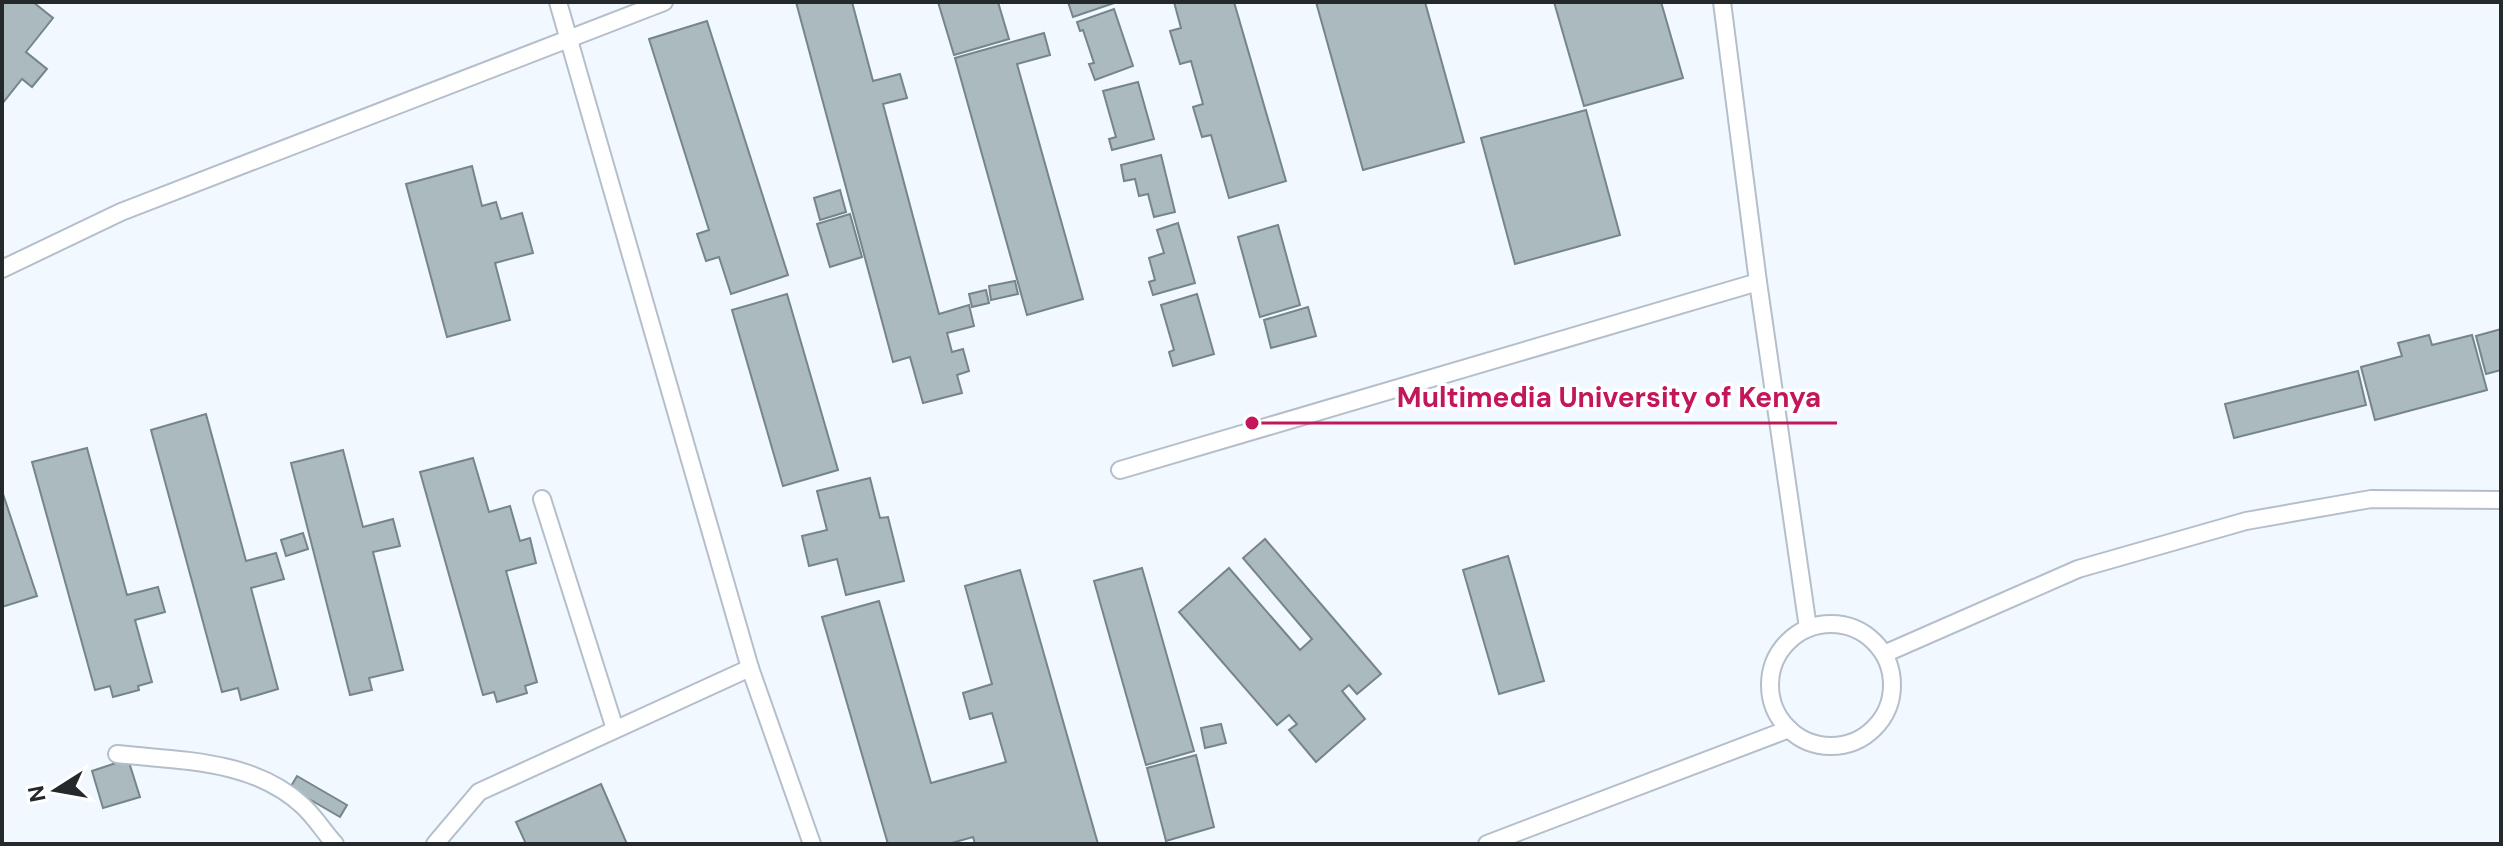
<svg xmlns="http://www.w3.org/2000/svg" width="2503" height="846" font-family="'DM Sans',sans-serif">
  <style>
    .building { fill: #aababe; stroke: #768589; stroke-width: 2 }
    .lines { fill: none; stroke-linecap: round; stroke-linejoin: round }
    .lane-casing { stroke: #b4bfca; stroke-width: 20 }
    .lane { stroke: #fff; stroke-width: 16 }
    .leader { fill: none; stroke: #c2185b; stroke-width: 3 }
    .callout-dot { fill: #c2185b; stroke: #fff; stroke-width: 3 }
    .callout-label { font-size: 28px; text-anchor: middle; font-weight: bold; fill: #c2185b; stroke: #fff; stroke-width: 7; stroke-linejoin: round; paint-order: stroke }
  </style>
  <rect width="100%" height="100%" fill="#f1f8ff"/>
  <g class="building">
    <path d="M2,2H33L53,18L26,52L47,69L32,87L22,79L2,104Z"/>
    <path d="M796,2H852L873,81L900,74L907,98L883,104L939,314L969,305L974,326L947,333L952,352L963,349L969,371L957,375L962,393L923,403L910,357L893,362Z"/>
    <path d="M938,2H998L1009,39L954,55Z"/>
    <path d="M1068,2H1117L1073,17Z"/>
    <path d="M1174,2H1234L1286,181L1229,198L1211,135L1202,137L1193,107L1203,104L1191,61L1180,64L1170,31L1181,28Z"/>
    <path d="M1316,2H1425L1464,142L1363,170Z"/>
    <path d="M1554,2H1661L1683,78L1584,106Z"/>
    <path d="M1114,9L1133,66L1095,80L1089,64L1094,63L1083,30L1080,31L1077,22Z"/>
    <path d="M707,21L788,275L731,294L719,257L706,261L697,234L709,230L649,39Z"/>
    <path d="M1044,33L1050,55L1017,64L1083,299L1027,315L955,58Z"/>
    <path d="M1138,82L1154,139L1112,150L1109,139L1116,137L1103,91Z"/>
    <path d="M1586,110L1620,235L1515,264L1481,138Z"/>
    <path d="M1161,155L1175,212L1154,217L1148,194L1139,196L1135,179L1124,181L1121,165Z"/>
    <path d="M472,166L482,206L496,202L501,219L522,213L533,253L495,263L510,320L447,337L406,184Z"/>
    <path d="M840,190L846,212L820,220L814,198Z"/>
    <path d="M850,214L862,257L830,267L817,224Z"/>
    <path d="M1178,223L1195,283L1153,295L1149,282L1155,280L1149,258L1164,253L1157,230Z"/>
    <path d="M1278,225L1300,305L1260,317L1238,237Z"/>
    <path d="M1015,281L1018,294L991,300L989,286Z"/>
    <path d="M986,290L989,303L972,307L969,294Z"/>
    <path d="M787,294L838,470L783,486L732,310Z"/>
    <path d="M1197,294L1214,354L1173,366L1169,352L1174,350L1161,305Z"/>
    <path d="M1308,307L1316,336L1271,348L1264,320Z"/>
    <path d="M2501,329V370L2486,374L2476,336Z"/>
    <path d="M2429,335L2432,345L2472,335L2487,390L2375,420L2361,367L2402,356L2398,343Z"/>
    <path d="M2358,371L2366,405L2234,438L2225,404Z"/>
    <path d="M206,414L246,561L276,553L284,579L251,588L278,689L241,700L238,688L222,692L151,430Z"/>
    <path d="M87,448L127,595L158,587L165,612L135,620L152,682L138,686L139,690L113,697L110,686L95,690L32,462Z"/>
    <path d="M343,450L363,527L393,519L400,546L373,552L403,670L369,678L372,690L350,695L291,463Z"/>
    <path d="M473,458L489,512L510,506L520,541L530,538L536,563L506,571L537,682L525,686L527,693L497,702L494,692L483,695L420,472Z"/>
    <path d="M870,478L880,518L888,517L904,581L846,595L837,559L809,566L802,536L827,530L817,491Z"/>
    <path d="M2,491L37,596L2,607Z"/>
    <path d="M303,533L308,549L286,556L281,540Z"/>
    <path d="M1265,539L1381,674L1357,694L1349,685L1342,691L1365,719L1316,762L1289,730L1297,724L1289,715L1277,725L1179,612L1229,568L1300,650L1312,639L1243,558Z"/>
    <path d="M1508,556L1544,681L1499,694L1463,570Z"/>
    <path d="M1142,568L1194,751L1146,765L1094,581Z"/>
    <path d="M1020,570L1098,844H975L973,837L948,844H888L822,617L879,601L931,783L1006,762L992,713L970,719L963,693L992,684L965,586Z"/>
    <path d="M1221,724L1226,743L1205,748L1201,728Z"/>
    <path d="M1196,755L1214,827L1166,841L1147,768Z"/>
    <path d="M128,759L140,797L103,808L92,771Z"/>
    <path d="M297,776L347,805L340,817L290,788Z"/>
    <path d="M601,784L627,844H526L516,822Z"/>
  </g>
  <g class="lines">
    <defs>
      <g id="lane">
        <path d="M558,2L750,668L812,844"/>
        <path d="M1722,2L1758,282L1808,628"/>
        <path d="M2,269L121,212L664,2"/>
        <path d="M1120,470L1758,282"/>
        <path d="M542,499L615,729"/>
        <circle cx="1831" cy="685" r="61"/>
        <path d="M1884,654L2078,569L2246,521L2371,499L2501,500"/>
        <path d="M117,754C180,761 253,759 303,806C315,817 324,832 335,844"/>
        <path d="M435,844L479,792L750,668"/>
        <path d="M1487,844L1789,729"/>
      </g>
    </defs>
    <use href="#lane" class="lane-casing"/>
    <use href="#lane" class="lane"/>
  </g>
  <path class="leader" d="M1252 423L1381 423H1837"/>
  <circle class="callout-dot" cx="1252" cy="423" r="8"/>
  <g class="callout-label">
    <text x="1609" y="407">Multimedia University of Kenya</text>
  </g>
  <rect width="2503" height="846" fill="none" stroke="#24292c" stroke-width="8"/>
  <g transform="translate(56 790) rotate(259)" stroke="#ffffff" stroke-width="6" paint-order="stroke">
  <path d="M0-6L14 30L0 20L-14 30Z" fill="#24292c"/>
  <text y="-12" font-size="22" font-weight="bold" text-anchor="middle" fill="#24292c">N</text>
  </g>
</svg>
